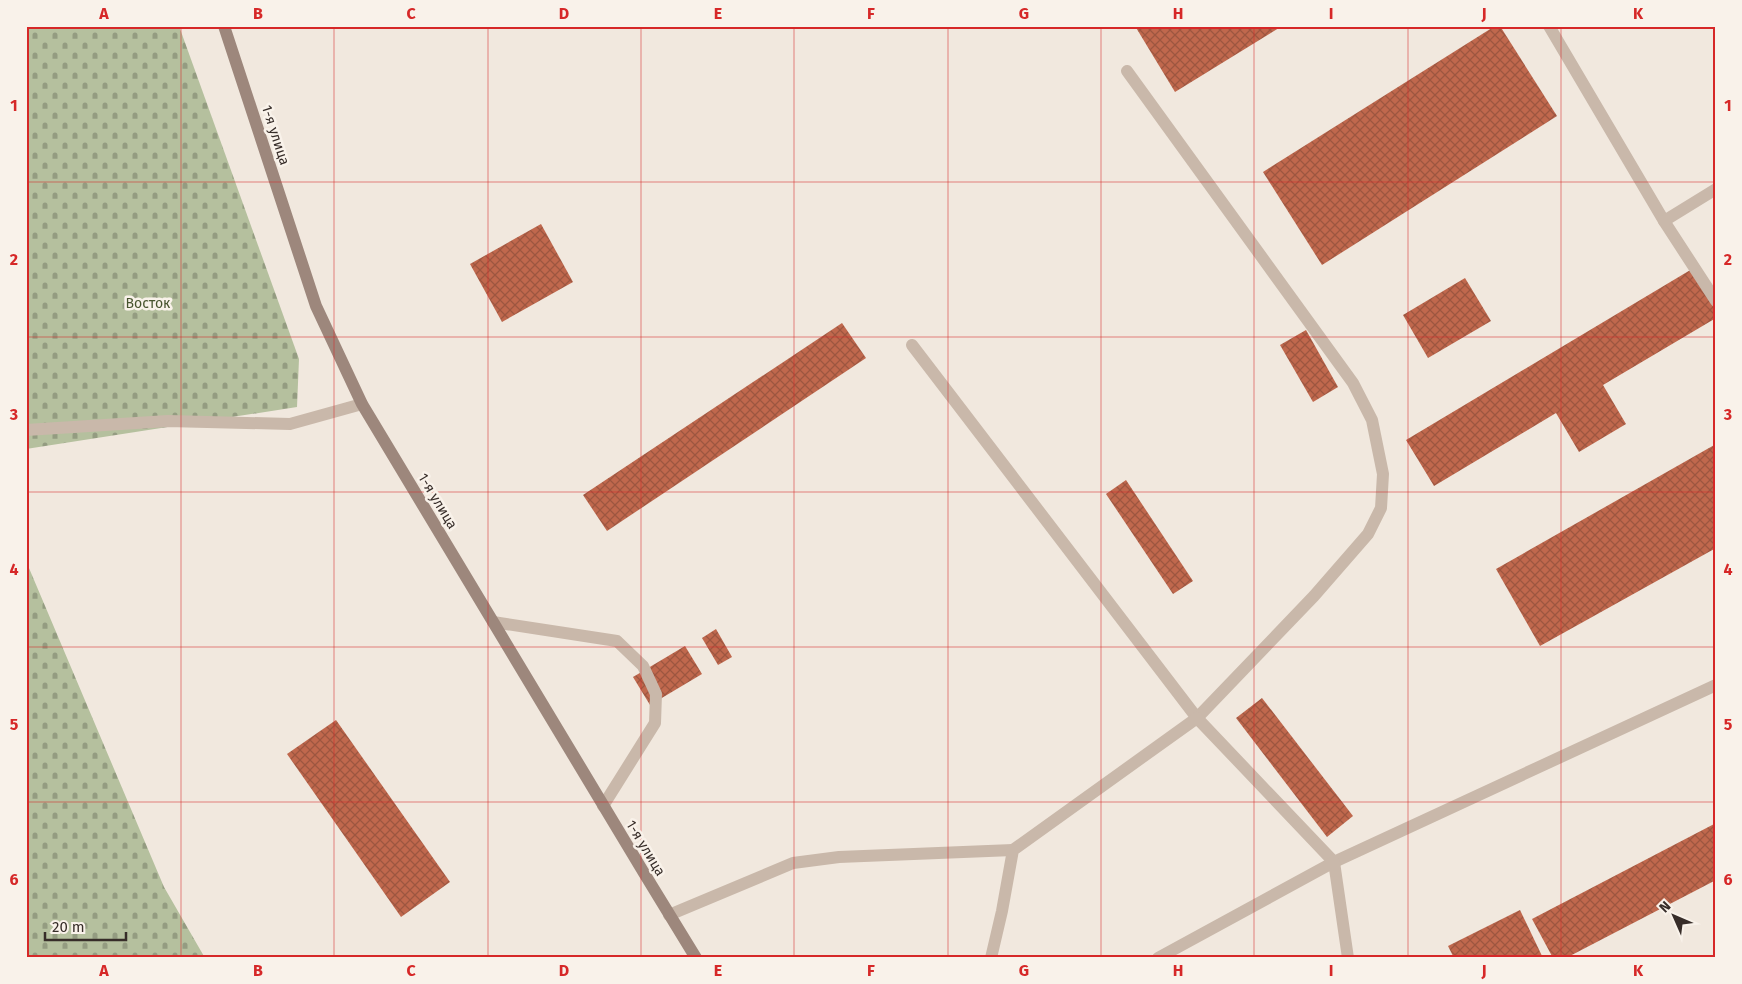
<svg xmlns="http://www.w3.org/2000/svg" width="1742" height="984" font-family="'Fira Sans',sans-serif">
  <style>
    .cemetery { fill: url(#cemetery-stones) }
    .building { fill: url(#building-cross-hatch) }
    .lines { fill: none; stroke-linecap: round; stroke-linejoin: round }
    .lane { stroke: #c9b8aa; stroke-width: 12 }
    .secondary { stroke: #9d877c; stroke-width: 12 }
    .grid { fill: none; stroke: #d62828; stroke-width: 1; stroke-opacity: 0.55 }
    .labels { text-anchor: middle; stroke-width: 5; stroke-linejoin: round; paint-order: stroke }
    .street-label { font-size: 14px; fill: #372d29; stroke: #f9f2ea }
    .park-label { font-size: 14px; fill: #47542e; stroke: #f9f2ea }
    .neatline { fill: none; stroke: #d62828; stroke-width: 2 }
    .grid-label { font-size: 16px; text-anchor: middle; font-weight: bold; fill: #d62828 }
  </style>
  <defs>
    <pattern id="cemetery-stones" width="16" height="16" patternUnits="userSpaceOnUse" patternTransform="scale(1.25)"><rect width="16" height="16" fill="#b5c09e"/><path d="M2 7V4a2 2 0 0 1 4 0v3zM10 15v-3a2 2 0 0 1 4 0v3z" fill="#949c81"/></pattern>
    <pattern id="building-cross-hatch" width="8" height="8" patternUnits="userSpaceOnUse" patternTransform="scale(1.25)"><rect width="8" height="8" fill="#c0684d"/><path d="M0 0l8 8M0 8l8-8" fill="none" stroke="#9d5640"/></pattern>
  </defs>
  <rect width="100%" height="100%" fill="#f1e8de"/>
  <g class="cemetery">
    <path d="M26,26H179L299,359L297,407L26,449Z"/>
    <path d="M26,561L164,887L205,958H26Z"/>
  </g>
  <g class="building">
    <path d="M1135,26H1282L1175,92Z"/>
    <path d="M1495,26H1500L1557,116L1322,265L1263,172Z"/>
    <path d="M541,224L573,282L502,322L470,264Z"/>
    <path d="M1692,269L1716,310V318L1603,385L1626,424L1579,452L1556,413L1434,486L1406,440Z"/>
    <path d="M1465,278L1491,321L1428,358L1403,315Z"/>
    <path d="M842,323L866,358L607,531L583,495Z"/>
    <path d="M1306,330L1338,387L1313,402L1280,345Z"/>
    <path d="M1716,444V548L1540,646L1496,569Z"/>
    <path d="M1126,480L1193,581L1173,594L1106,494Z"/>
    <path d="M716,629L732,657L718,665L702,638Z"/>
    <path d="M685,646L702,674L650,705L633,677Z"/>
    <path d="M1262,698L1353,816L1327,837L1236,718Z"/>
    <path d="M336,720L450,882L401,917L287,754Z"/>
    <path d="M1716,823V880L1566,958H1553L1532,919Z"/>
    <path d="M1520,910L1543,958H1454L1448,946Z"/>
  </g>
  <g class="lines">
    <g class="lane">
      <path d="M1549,26L1664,221L1716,301"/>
      <path d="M1664,221L1716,189"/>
      <path d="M912,345L1197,718L1314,596L1368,534L1381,508L1383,474L1372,420L1353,383L1127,71"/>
      <path d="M26,430L168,421L290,424L362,404"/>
      <path d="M493,622L617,641L643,666L656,694L655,723L603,806"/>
      <path d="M669,915L793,863L839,857L1013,850"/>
      <path d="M991,958L1002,911L1013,850L1197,718L1334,862L1716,685"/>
      <path d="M1158,958L1334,862L1348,958"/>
    </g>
    <path class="secondary" d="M224,26L316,306L362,404L644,873L696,958"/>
  </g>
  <path class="grid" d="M181,26V958M334,26V958M488,26V958M641,26V958M794,26V958M948,26V958M1101,26V958M1254,26V958M1408,26V958M1561,26V958M26,182H1716M26,337H1716M26,492H1716M26,647H1716M26,802H1716"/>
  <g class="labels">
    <g class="street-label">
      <text transform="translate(276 135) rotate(72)" y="5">1-я улица</text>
      <text transform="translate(438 501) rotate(59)" y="5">1-я улица</text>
      <text transform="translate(646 848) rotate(59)" y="5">1-я улица</text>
    </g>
    <g class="park-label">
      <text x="148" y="308">Восток</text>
    </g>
  </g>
  <rect width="1742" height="984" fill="none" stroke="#f9f2ea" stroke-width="55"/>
  <g transform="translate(1674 916) rotate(315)" stroke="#f9f2ea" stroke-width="4" paint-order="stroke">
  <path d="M0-4L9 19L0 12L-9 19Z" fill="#372d29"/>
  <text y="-8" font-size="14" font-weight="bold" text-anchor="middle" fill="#372d29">N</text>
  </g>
  <path d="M45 932v8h81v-8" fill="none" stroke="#372d29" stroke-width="2.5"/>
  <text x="52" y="932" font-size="15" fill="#372d29" stroke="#f9f2ea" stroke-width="4" paint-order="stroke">20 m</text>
  <rect x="28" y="28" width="1686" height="928" class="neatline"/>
  <g class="grid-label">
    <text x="104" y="19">A</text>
    <text x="258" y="19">B</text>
    <text x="411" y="19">C</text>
    <text x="564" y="19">D</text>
    <text x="718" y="19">E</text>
    <text x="871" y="19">F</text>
    <text x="1024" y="19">G</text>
    <text x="1178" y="19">H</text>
    <text x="1331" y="19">I</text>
    <text x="1484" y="19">J</text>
    <text x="1638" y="19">K</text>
    <text x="14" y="111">1</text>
    <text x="1728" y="111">1</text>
    <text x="14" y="265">2</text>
    <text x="1728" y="265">2</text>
    <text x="14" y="420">3</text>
    <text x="1728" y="420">3</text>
    <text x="14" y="575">4</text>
    <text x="1728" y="575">4</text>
    <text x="14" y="730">5</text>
    <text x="1728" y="730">5</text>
    <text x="14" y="885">6</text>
    <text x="1728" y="885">6</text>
    <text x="104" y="976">A</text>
    <text x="258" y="976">B</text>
    <text x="411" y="976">C</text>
    <text x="564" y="976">D</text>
    <text x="718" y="976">E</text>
    <text x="871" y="976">F</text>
    <text x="1024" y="976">G</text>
    <text x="1178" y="976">H</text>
    <text x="1331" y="976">I</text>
    <text x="1484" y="976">J</text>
    <text x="1638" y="976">K</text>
  </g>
</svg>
